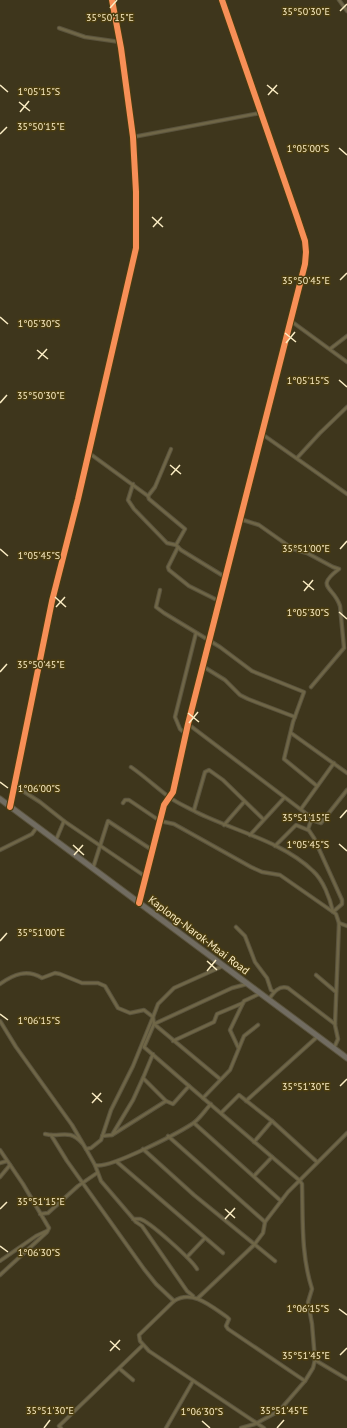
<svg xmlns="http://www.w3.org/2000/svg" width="347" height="1428" font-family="'PT Sans',sans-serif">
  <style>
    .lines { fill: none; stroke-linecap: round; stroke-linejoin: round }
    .street-casing { stroke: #5b543e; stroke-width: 4.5 }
    .secondary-casing { stroke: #5b543e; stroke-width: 6 }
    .highway-casing { stroke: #5b543e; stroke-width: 7 }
    .street { stroke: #6f6647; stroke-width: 2.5 }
    .secondary { stroke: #6f6647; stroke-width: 4 }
    .highway { stroke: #716c61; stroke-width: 5 }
    .cycleway-casing { stroke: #4b3d0f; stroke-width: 8 }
    .cycleway { stroke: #f78f57; stroke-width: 6 }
    .ticks { fill: none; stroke: #faecc3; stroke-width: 1.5 }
    .labels { text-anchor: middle; stroke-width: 3; stroke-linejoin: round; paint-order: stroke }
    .street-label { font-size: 11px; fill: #faecc3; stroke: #4b3d0f }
    .ticks-label { font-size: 10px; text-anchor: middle; fill: #faecc3; stroke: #4b3d0f; stroke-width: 3; stroke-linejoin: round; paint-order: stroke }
  </style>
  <rect width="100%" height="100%" fill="#3e361c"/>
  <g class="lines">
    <defs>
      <g id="street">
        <path d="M339,0L347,11"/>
        <path d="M59,28L85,37L120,42"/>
        <path d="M133,137L260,113"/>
        <path d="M291,321L347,362"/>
        <path d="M330,349L347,336"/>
        <path d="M262,434L347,494"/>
        <path d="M89,453L148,496L149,499L185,529L176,545L181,550L225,577"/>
        <path d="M297,458L320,433L347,407"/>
        <path d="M133,484L128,500L134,509L167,543L176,545"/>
        <path d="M148,496L155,487L171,449"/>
        <path d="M240,519L259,525L293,549L307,553L333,567L339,569C314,588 334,586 340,606L344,648L311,687"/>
        <path d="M178,547L168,567L169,570L189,586L219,601"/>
        <path d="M160,590L156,607L164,613L220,647L252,671L304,692L293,722L284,759L317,786"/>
        <path d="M204,667L225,680L240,695L248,699L295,717"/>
        <path d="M291,733L347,773"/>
        <path d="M186,734L180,729L175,717L196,633"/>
        <path d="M131,767C144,776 156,787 169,797C177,803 187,807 196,812C234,831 282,841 313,871C323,880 330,898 333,912L342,904V900L314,838L308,829L312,818L188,724"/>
        <path d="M15,786L40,802L64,821L146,877"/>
        <path d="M123,803L125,800H129L160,821L174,824L251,867L262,872L280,875L336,914L339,923L335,1025L338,1039L334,1048"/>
        <path d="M301,809L334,763"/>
        <path d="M194,810L205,772L209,770L223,780L263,819"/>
        <path d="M312,820L321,823L347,790"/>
        <path d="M224,825L244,802"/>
        <path d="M250,835L284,798"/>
        <path d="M56,840L64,821"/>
        <path d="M275,846L296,825L308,830"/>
        <path d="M0,850L32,834L37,827"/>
        <path d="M93,868L108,821L152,850"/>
        <path d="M139,903L164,805L173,792L188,724L305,264L306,252L305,241L297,217L222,0"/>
        <path d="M339,923L347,926"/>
        <path d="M236,927L245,936L255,962L267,978L271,990L274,992"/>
        <path d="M316,975L336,992"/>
        <path d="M0,984C14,974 27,969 42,978L55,973L60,974L82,983H98L105,986L118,1008L130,1013L144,1010L153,1017L133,1066L111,1110L101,1140L91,1148L86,1149L72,1125L16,1047L0,1021"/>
        <path d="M269,999C274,992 279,985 288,988L335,1024"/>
        <path d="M154,1024L232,988L247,984"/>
        <path d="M154,1024L220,1079"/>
        <path d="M173,1041L214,1022L217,1014L243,1003"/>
        <path d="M238,1047L230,1030L244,1001L259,994"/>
        <path d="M153,1054L143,1078L166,1101L173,1104L189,1086L144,1047L154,1024L153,1017L158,1004L174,988L223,966"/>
        <path d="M143,1078L133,1100L112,1135L166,1101"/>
        <path d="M189,1086L203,1098"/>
        <path d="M246,1101L317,1037"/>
        <path d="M221,1113L239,1095L272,1121L317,1162"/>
        <path d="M194,1123L281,1201"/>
        <path d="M45,1134C60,1138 69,1128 82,1143"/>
        <path d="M51,1135L67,1161L144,1269L156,1284L174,1301"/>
        <path d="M102,1136L112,1135"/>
        <path d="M168,1136L265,1222"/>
        <path d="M254,1142L272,1121"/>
        <path d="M86,1149L95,1165C108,1170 178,1133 192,1124C199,1120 205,1110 211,1104"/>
        <path d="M143,1149L194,1195L275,1261"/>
        <path d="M0,1150L23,1184L49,1228L47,1232L0,1275"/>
        <path d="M117,1162L223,1253"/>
        <path d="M0,1163L7,1161"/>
        <path d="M95,1165L101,1181L136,1222L142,1226L187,1291L193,1296"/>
        <path d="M254,1176L272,1157"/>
        <path d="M0,1177L10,1165"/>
        <path d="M40,1214L48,1213L78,1186L97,1173"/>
        <path d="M133,1219C134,1219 139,1219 140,1219C149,1221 192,1260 197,1269"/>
        <path d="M187,1257L205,1238"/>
        <path d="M0,1261L36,1236L47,1231"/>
        <path d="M198,1298L254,1245L263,1233L265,1222L288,1192L347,1133"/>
        <path d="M315,1360L347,1379"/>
        <path d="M120,1369L133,1380"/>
        <path d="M61,1428L59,1426L143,1345"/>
        <path d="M166,1428L193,1381"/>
        <path d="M241,1428L255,1424L279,1411L305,1381L313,1368L315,1360L312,1324L308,1302L312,1289C301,1255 303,1220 302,1184L299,1180L203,1098L230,1070L244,1036L258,1025"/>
        <path d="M264,1428L149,1351L140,1341L139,1335L174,1301C192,1289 211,1306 227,1317L229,1319L226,1326L228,1329L305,1381"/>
      </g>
      <path id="secondary" d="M10,807L52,601L78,499L136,248V192L133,137L121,48L112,0"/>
      <path id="highway" d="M0,799L347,1058"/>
    </defs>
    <use href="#street" class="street-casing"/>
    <use href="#secondary" class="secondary-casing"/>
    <use href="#highway" class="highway-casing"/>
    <use href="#street" class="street"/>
    <use href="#secondary" class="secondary"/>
    <use href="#highway" class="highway"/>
    <defs>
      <g id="cycleway">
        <path d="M10,807L52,601L78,499L136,248V192L133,137L121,48L112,0"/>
        <path d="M139,903L164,805L173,792L188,724L305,264L306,252L305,241L297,217L222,0"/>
      </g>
    </defs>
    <use href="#cycleway" class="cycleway-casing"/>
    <use href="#cycleway" class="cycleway"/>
  </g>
  <path class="ticks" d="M110,8L117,0M340,11L347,4M0,85L8,92M267,85L278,94M268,95L277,85M19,102L30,111M20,112L29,101M0,134L7,127M339,148L347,155M152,217L163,227M153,227L162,217M340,280L347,273M0,317L8,324M285,333L296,342M286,343L295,332M37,350L48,359M38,359L47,349M339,380L347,387M0,403L7,395M170,465L181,474M171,475L180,465M0,549L8,556M340,549L347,541M303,581L314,590M304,591L313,580M55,597L66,607M56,607L65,597M339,612L347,619M0,672L7,664M188,713L199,722M189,723L198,712M0,782L8,788M340,818L347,810M339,844L347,851M73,845L84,855M74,855L83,845M0,941L7,933M207,961L217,970M207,971L216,960M0,1014L8,1020M340,1086L347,1079M92,1093L102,1102M92,1103L101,1093M0,1209L7,1202M225,1209L235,1218M225,1219L235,1208M0,1246L8,1252M339,1309L347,1315M110,1341L120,1350M110,1351L120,1340M340,1355L347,1348M202,1421L210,1428M44,1428L50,1420M277,1428L284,1420"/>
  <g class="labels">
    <g class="street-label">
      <text transform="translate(199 935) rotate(37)" y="4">Kaplong-Narok-Maai Road</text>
    </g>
  </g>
  <g class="ticks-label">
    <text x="306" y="15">35°50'30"E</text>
    <text x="110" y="21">35°50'15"E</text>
    <text x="39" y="95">1°05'15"S</text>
    <text x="41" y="130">35°50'15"E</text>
    <text x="308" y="152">1°05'00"S</text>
    <text x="306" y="284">35°50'45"E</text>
    <text x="39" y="327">1°05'30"S</text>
    <text x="308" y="384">1°05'15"S</text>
    <text x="41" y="399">35°50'30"E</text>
    <text x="306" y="552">35°51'00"E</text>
    <text x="39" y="559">1°05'45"S</text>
    <text x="308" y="616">1°05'30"S</text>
    <text x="41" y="668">35°50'45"E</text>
    <text x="39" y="792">1°06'00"S</text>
    <text x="306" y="821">35°51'15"E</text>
    <text x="308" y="848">1°05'45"S</text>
    <text x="41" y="936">35°51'00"E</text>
    <text x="39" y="1024">1°06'15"S</text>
    <text x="306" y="1090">35°51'30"E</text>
    <text x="41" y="1205">35°51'15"E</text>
    <text x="39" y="1256">1°06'30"S</text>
    <text x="308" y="1312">1°06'15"S</text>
    <text x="306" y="1359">35°51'45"E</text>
    <text x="50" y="1414">35°51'30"E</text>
    <text x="284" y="1414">35°51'45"E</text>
    <text x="202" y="1415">1°06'30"S</text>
  </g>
</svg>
